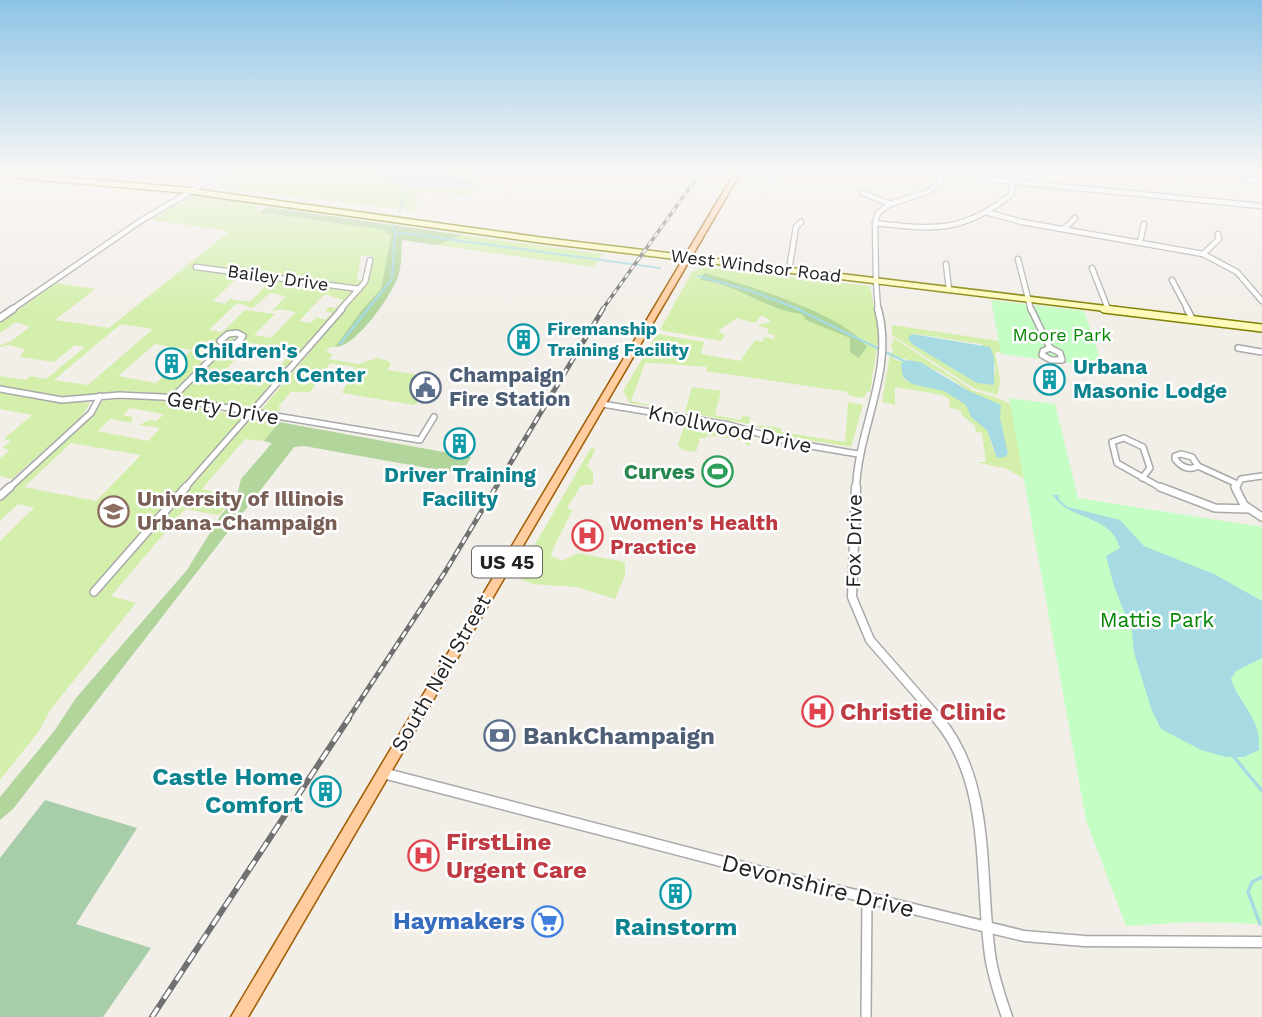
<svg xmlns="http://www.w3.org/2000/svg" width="1262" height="1017" font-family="'Work Sans',sans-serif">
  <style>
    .grass { fill: #d3efab; fill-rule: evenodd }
    .forest { fill: #b1d59a }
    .cemetery { fill: #a7cda9 }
    .park { fill: #c5fec4 }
    .water { fill: #a6dbe3 }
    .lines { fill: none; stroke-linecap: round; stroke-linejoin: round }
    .stream-far2 { stroke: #a6dbe3; stroke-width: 2 }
    .stream-far1 { stroke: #a6dbe3; stroke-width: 2.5 }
    .stream { stroke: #a6dbe3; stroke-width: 3.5 }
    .minor-far3-casing { stroke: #a9a9a9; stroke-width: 7 }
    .minor-far2-casing { stroke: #a9a9a9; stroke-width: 8 }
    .minor-far1-casing { stroke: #a9a9a9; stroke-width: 10 }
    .minor-casing { stroke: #a9a9a9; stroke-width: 12 }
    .tertiary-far3-casing { stroke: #a9a9a9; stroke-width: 7 }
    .tertiary-far2-casing { stroke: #a9a9a9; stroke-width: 9 }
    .tertiary-far1-casing { stroke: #a9a9a9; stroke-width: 11 }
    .tertiary-casing { stroke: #a9a9a9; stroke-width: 13 }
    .secondary-far1-casing { stroke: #808100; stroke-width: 8 }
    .secondary-casing { stroke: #808100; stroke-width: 10 }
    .primary-casing { stroke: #9f5b00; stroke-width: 3 }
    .minor-far3 { stroke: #fff; stroke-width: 4.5 }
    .minor-far2 { stroke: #fff; stroke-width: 5 }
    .minor-far1 { stroke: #fff; stroke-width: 7 }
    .minor { stroke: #fff; stroke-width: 9 }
    .tertiary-far3 { stroke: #fff; stroke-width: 4.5 }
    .tertiary-far2 { stroke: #fff; stroke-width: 6 }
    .tertiary-far1 { stroke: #fff; stroke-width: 8 }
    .tertiary { stroke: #fff; stroke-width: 10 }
    .secondary-far1 { stroke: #fefbba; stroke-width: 5 }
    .secondary { stroke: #fefbba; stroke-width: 7 }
    .primary { fill: #ffcda0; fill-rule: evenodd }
    .rail-far2-casing { stroke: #707070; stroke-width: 3.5 }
    .rail-far1-casing { stroke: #707070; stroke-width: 5 }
    .rail-casing { stroke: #707070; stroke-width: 6 }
    .rail-far2 { stroke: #fff; stroke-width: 2; stroke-dasharray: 5; stroke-linecap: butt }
    .rail-far1 { stroke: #fff; stroke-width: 2.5; stroke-dasharray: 7; stroke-linecap: butt }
    .rail { stroke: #fff; stroke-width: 3.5; stroke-dasharray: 11; stroke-linecap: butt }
    .labels { text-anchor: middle; stroke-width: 5; stroke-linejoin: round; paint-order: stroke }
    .far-street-label { font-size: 18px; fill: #222; stroke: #fff }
    .far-culture-label { font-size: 18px; font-weight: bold; fill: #0d838f; stroke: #fff; text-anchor: start }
    .far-park-label { font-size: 18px; fill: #068604; stroke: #fff }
    .shield { fill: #fff; stroke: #646464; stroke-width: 2 }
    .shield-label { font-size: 19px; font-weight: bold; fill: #222 }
    .culture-label { font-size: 21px; font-weight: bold; fill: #0d838f; stroke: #fff; text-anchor: start }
    .service-label { font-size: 21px; font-weight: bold; fill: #4e5e75; stroke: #fff; text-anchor: start }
    .street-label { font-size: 21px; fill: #222; stroke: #fff }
    .leisure-label { font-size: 21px; font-weight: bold; fill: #27864d; stroke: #fff; text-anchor: end }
    .education-label { font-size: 21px; font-weight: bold; fill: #785e54; stroke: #fff; text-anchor: start }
    .health-label { font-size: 21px; font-weight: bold; fill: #be3a42; stroke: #fff; text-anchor: start }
    .park-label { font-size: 21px; fill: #068604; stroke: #fff }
    .near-health-label { font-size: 24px; font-weight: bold; fill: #be3a42; stroke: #fff; text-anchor: start }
    .near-service-label { font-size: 24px; font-weight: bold; fill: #4e5e75; stroke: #fff; text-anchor: start }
    .near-culture-label { font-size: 24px; font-weight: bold; fill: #0d838f; stroke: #fff; text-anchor: end }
    .near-street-label { font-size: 24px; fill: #222; stroke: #fff }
    .near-shop-label { font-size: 24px; font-weight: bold; fill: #366cbe; stroke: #fff; text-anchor: end }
  </style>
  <rect width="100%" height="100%" fill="#f2eee8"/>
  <g class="grass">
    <path d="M235,172H374C385,188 444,190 463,190L444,176L443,172H474L481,181L469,196L417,190V211L215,187Z"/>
    <path d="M195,196L254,203L259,212L384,230L391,236L381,289L361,311L335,347H330L326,352L333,354L329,359L358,364L378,358L388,361L391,364L387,370L419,375L416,379L424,381L416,393L427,395L414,405L342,393L355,367L330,363L310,392H291L278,407L282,408L274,414L260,411L367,284L373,256H361L357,280L363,281L251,408C237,410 221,405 208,402C166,395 118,383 77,400L90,404L80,418L12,479L0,476V458L10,450L2,448L11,441L4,439L32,415L0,409V376L26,380L30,376L46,379L85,347L75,345L54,362L20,357L25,349L8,345L0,347V345L10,342L30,327L16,322L0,333V323L56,283L95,289L55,320L109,328L230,231L152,220L187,198ZM237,278L269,282L250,302L230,299L225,304L213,301ZM270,293L286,296L272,311L280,309L296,312L271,338L254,335L275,314L245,310L222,332L209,330L237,303L253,308ZM325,294L343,300L336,308L329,307L325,311L332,313L325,320L317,317L311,323L299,321ZM121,324L153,329L88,385L54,380ZM251,343L294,350L261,386L216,380ZM155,344L192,350L156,383L118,376Z"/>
    <path d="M462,235L603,254L594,267L437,245Z"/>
    <path d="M704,267L870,286L879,333L870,392H867L864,398L849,396L848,392L706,371L707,367L654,363H645L631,401L675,410L630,403L623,391L657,334L704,342L701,354L740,361L755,340L762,342L765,337L774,339L775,335L767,333L769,329L757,325L772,322L762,315L755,323L737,318L718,331L725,335L721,341L660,330L692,272Z"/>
    <path d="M892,325L999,341L1001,351L995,353L1000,379L998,395L975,389L892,335ZM916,334L981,344L994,360L996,374Z"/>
    <path d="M894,338L974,391L995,397L1016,407L1023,478L1007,469L976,462H986L982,433L976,432L975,426L961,414V410L950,408L949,399L942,395L895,387V405L882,402L890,354L894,350L891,346ZM896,357C945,366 997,402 1008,454L994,452L987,430L973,418L967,405L944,390L907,381L903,377V362L893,359Z"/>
    <path d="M692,387L721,391L715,415L741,420L742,416L750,417L749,424L685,412Z"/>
    <path d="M117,398L154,400L279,422L264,441L245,439L202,489L235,496L219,515L185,509L111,596L136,603L50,710L39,731L0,780V541L34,508L18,504L0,521V500L104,400ZM130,408L164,414L157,421L149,420L139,425L160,428L148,441L98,431L110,419L132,423V417L123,415ZM71,443L140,455V456L96,501L24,487Z"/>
    <path d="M848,402L863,405L851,447L795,438L757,427L760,425L781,428V432L845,442Z"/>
    <path d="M689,423L750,435L753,438L727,432L753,440L749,446L746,445V441L707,435L706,438H700L696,452L682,450L678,444L684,427L703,428L685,425Z"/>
    <path d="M591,448L596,449L587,466L593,472V484L580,486C577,495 570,500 567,508L572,510C567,523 552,548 551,556L562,561L578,553L625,562V575L615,599L577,587L532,584L521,579L519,572Z"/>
  </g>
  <g class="forest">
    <path d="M268,207L462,235L437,245L402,240C401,252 402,268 397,279C390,297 355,348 335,347L361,311L381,289L391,236L384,230L259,212Z"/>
    <path d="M704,273C744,284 844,314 867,347L859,358L850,352V338L806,320L802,314C765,310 736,283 700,280Z"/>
    <path d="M279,422L471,457L461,474L304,446L294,447L13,809L0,820V797L55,730L76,698L187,570L221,515L237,496L241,479L272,443L264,441Z"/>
  </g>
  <path class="cemetery" d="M45,800L137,828L76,924L151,948L103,1017H0V858Z"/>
  <g class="park">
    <path d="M991,300L1084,311L1103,367L1001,354Z"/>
    <path d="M1009,398L1055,404L1078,498L1262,527V924L1191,922L1126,926L1086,820Z"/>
  </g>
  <g class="water">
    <path d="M374,172H443L447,177L469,179L472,185C460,195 384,186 374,172Z"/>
    <path d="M912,334L990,347L994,357V385L977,383L912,344L908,338Z"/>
    <path d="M907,360L920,362L967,390L1001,405L1000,418L1008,454L1005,457L997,458L987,430L972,418L966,405L944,391L912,384L903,377L901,364Z"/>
    <path d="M1053,495H1058L1060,501L1068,507L1120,520L1144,546L1214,574L1262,601V658L1236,671L1231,679C1239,704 1262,719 1259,750L1244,757H1226L1201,750L1161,729L1152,711L1134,653L1132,632L1114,586L1106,556L1120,548C1110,513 1070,522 1053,495Z"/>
  </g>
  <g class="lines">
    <g class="stream-far2">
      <path d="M400,211L405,184"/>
      <path d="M392,224L395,232L660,268"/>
      <path d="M698,276L751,291L801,310"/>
      <path d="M367,310L392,279L395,233"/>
    </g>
    <g class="stream-far1">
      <path d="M797,309L904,361"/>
      <path d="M340,344L368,309"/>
    </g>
    <g class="stream">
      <path d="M1234,757L1262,791"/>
      <path d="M1260,924L1248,892L1252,882L1262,877"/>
    </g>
    <defs>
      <g id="minor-far3">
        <path d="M915,172L1262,206"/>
        <path d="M1155,172L1177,174"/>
        <path d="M738,173L776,178L785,172"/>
        <path d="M1176,173L1188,175L1186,172"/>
        <path d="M1245,180L1262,179"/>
        <path d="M863,193L890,204"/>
        <path d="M986,212L1022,222L1203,254L1237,272L1262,301"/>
        <path d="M875,223C936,230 960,233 1011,195L1013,182"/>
        <path d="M1064,229L1075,218"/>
        <path d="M1140,242L1144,224"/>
        <path d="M1203,254L1219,239L1218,234"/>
        <path d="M1018,259L1031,310"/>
        <path d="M946,264L949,289"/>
        <path d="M196,267L359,289"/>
        <path d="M1092,268L1108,309"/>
        <path d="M789,270L796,227L801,222"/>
        <path d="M1172,280L1188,310"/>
        <path d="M876,281L875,223L878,213L890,204L930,191L940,181V172"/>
        <path d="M340,310L365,282L370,260"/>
      </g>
      <g id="minor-far2">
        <path d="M1031,309L1050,348"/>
        <path d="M1187,309L1193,320"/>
        <path d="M237,333L243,336L237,343L225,345L220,341L228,334Z"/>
        <path d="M1050,348L1060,353L1062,360H1051L1042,355L1043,351Z"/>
        <path d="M1238,348L1262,352"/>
        <path d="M0,389L62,400L119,395L163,397L420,440L434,417"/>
        <path d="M171,399L225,345"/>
        <path d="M602,404L729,425L793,443L858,454"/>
        <path d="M1181,454L1192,457L1198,466C1189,471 1181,467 1175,459V456Z"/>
        <path d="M1198,466L1235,483"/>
        <path d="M1142,478L1150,468L1143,447L1124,438L1112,442L1117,463L1163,489"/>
        <path d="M8,489L91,413L100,396"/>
        <path d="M184,489L342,309"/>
        <path d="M1236,489L1241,479L1262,476"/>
      </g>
      <g id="minor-far1">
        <path d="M1160,487L1215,508L1248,509"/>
        <path d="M1235,487L1244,505L1262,517"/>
        <path d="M0,496L10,487"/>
        <path d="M94,592L186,487"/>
      </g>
      <path id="minor" d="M866,1017L867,898"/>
      <g id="tertiary-far3">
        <path d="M876,281L878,310"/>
        <path d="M11,310L142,220L224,172"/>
      </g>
      <g id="tertiary-far2">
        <path d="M0,318L13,309"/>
        <path d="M856,489C858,428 895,369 878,309"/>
      </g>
      <path id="tertiary-far1" d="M856,487L852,597L870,640L939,719"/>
      <g id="tertiary">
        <path d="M937,718C992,781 979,877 990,955C993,977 1000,996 1007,1017"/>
        <path d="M383,773L778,876L1024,936L1084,941L1262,942"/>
      </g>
      <path id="secondary-far1" d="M0,174L183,190L548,241L1118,310"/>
      <path id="secondary" d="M1104,309L1262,328"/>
      <path id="primary" d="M735,172H741L248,1017H231Z"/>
    </defs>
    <use href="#minor-far3" class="minor-far3-casing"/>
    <use href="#minor-far2" class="minor-far2-casing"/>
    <use href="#minor-far1" class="minor-far1-casing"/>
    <use href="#minor" class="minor-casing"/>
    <use href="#tertiary-far3" class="tertiary-far3-casing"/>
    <use href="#tertiary-far2" class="tertiary-far2-casing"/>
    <use href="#tertiary-far1" class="tertiary-far1-casing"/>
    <use href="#tertiary" class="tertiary-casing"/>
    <use href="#secondary-far1" class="secondary-far1-casing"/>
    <use href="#secondary" class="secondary-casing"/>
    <use href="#primary" class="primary-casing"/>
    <use href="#minor-far3" class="minor-far3"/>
    <use href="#minor-far2" class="minor-far2"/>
    <use href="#minor-far1" class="minor-far1"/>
    <use href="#minor" class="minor"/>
    <use href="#tertiary-far3" class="tertiary-far3"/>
    <use href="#tertiary-far2" class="tertiary-far2"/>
    <use href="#tertiary-far1" class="tertiary-far1"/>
    <use href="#tertiary" class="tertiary"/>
    <use href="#secondary-far1" class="secondary-far1"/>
    <use href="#secondary" class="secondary"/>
    <use href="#primary" class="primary"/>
    <defs>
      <path id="rail-far2" d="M602,310L701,172"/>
      <path id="rail-far1" d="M348,719L445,572L603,309"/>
      <path id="rail" d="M152,1017L349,718"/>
    </defs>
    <use href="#rail-far2" class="rail-far2-casing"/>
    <use href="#rail-far1" class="rail-far1-casing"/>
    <use href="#rail" class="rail-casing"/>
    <use href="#rail-far2" class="rail-far2"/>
    <use href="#rail-far1" class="rail-far1"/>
    <use href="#rail" class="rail"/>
  </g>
  <linearGradient id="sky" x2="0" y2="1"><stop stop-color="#8dc4e6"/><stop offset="0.55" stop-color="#f9f7f5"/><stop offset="1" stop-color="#f9f7f5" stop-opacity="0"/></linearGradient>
  <rect width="1262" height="314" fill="url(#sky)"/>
  <defs>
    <symbol id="building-ring" viewBox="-11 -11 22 22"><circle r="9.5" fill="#fff" stroke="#0f9aa8" stroke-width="1.5"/><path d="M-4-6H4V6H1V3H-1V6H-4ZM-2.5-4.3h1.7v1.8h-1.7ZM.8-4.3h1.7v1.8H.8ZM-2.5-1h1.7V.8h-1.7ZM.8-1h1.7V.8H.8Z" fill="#0f9aa8"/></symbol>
    <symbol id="civic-ring" viewBox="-11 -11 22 22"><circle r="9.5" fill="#fff" stroke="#5c6f8a" stroke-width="1.5"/><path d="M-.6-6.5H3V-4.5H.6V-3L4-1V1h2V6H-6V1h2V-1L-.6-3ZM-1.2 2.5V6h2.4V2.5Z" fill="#5c6f8a"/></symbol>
    <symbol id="stadium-ring" viewBox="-11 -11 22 22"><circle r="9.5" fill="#fff" stroke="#2e9e5b" stroke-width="1.5"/><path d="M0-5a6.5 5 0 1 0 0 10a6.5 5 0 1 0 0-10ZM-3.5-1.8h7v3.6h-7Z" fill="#2e9e5b"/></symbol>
    <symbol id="university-ring" viewBox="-11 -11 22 22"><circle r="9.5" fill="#fff" stroke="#8d6e63" stroke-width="1.5"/><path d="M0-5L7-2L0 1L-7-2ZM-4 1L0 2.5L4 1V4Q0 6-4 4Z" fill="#8d6e63"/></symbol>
    <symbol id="hospital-ring" viewBox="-11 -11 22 22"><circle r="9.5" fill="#fff" stroke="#e0444e" stroke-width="1.5"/><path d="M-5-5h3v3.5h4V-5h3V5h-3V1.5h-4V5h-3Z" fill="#e0444e"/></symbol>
    <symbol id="bank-ring" viewBox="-11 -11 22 22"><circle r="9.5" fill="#fff" stroke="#5c6f8a" stroke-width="1.5"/><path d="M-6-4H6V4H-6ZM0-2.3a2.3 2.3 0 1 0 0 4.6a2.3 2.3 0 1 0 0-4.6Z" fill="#5c6f8a"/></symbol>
    <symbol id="supermarket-ring" viewBox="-11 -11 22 22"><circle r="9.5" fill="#fff" stroke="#3f7fe0" stroke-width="1.5"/><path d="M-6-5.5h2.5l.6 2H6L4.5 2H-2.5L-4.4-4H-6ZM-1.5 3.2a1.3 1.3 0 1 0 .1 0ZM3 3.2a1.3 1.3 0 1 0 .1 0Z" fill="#3f7fe0"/></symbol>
  </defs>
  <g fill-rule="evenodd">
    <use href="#building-ring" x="506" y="322" width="35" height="35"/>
    <use href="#building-ring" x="154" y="346" width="35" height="35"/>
    <use href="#building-ring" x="1032" y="362" width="35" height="35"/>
    <use href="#civic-ring" x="408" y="370" width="35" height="35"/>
    <use href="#building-ring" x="442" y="426" width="35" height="35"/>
    <use href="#stadium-ring" x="700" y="454" width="35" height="35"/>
    <use href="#university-ring" x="96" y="494" width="35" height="35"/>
    <use href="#hospital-ring" x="570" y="518" width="35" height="35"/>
    <use href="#hospital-ring" x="800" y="694" width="35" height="35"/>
    <use href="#bank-ring" x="482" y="718" width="35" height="35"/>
    <use href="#building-ring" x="308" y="774" width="35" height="35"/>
    <use href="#hospital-ring" x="406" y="838" width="35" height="35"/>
    <use href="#building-ring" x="658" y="876" width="35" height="35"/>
    <use href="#supermarket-ring" x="530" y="904" width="35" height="35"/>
  </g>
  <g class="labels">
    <g class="far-street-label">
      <text transform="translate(756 266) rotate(7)" y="6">West Windsor Road</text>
      <text transform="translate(278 278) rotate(8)" y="6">Bailey Drive</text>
    </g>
    <g class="far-culture-label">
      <text x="547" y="335">Firemanship<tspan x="547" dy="21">Training Facility</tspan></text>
    </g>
    <g class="far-park-label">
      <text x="1062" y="341">Moore Park</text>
    </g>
    <rect class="shield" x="472" y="546.5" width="70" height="31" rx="5"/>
    <g class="shield-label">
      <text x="507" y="569">US 45</text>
    </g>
    <g class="culture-label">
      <text x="194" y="358">Children's<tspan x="194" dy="24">Research Center</tspan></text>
      <text x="1073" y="374">Urbana<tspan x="1073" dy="24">Masonic Lodge</tspan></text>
      <text x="460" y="482" text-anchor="middle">Driver Training<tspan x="460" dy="24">Facility</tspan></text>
    </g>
    <g class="service-label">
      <text x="449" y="382">Champaign<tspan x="449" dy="24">Fire Station</tspan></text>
    </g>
    <g class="street-label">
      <text transform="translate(223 408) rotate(10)" y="7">Gerty Drive</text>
      <text transform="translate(730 429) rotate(12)" y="7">Knollwood Drive</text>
      <text transform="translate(854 541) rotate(-89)" y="7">Fox Drive</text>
      <text transform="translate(441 673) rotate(-60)" y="7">South Neil Street</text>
    </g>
    <g class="leisure-label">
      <text x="695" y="479">Curves</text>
    </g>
    <g class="education-label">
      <text x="137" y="506">University of Illinois<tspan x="137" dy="24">Urbana-Champaign</tspan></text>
    </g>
    <g class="health-label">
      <text x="610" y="530">Women's Health<tspan x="610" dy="24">Practice</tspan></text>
    </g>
    <g class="park-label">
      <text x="1157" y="627">Mattis Park</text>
    </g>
    <g class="near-health-label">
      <text x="840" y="720">Christie Clinic</text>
      <text x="446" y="850">FirstLine<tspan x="446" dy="28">Urgent Care</tspan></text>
    </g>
    <g class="near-service-label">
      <text x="523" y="744">BankChampaign</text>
    </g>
    <g class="near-culture-label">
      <text x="303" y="785">Castle Home<tspan x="303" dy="28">Comfort</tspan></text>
      <text x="676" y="935" text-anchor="middle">Rainstorm</text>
    </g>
    <g class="near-street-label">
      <text transform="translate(818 886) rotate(14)" y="8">Devonshire Drive</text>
    </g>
    <g class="near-shop-label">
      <text x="525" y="929">Haymakers</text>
    </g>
  </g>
</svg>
